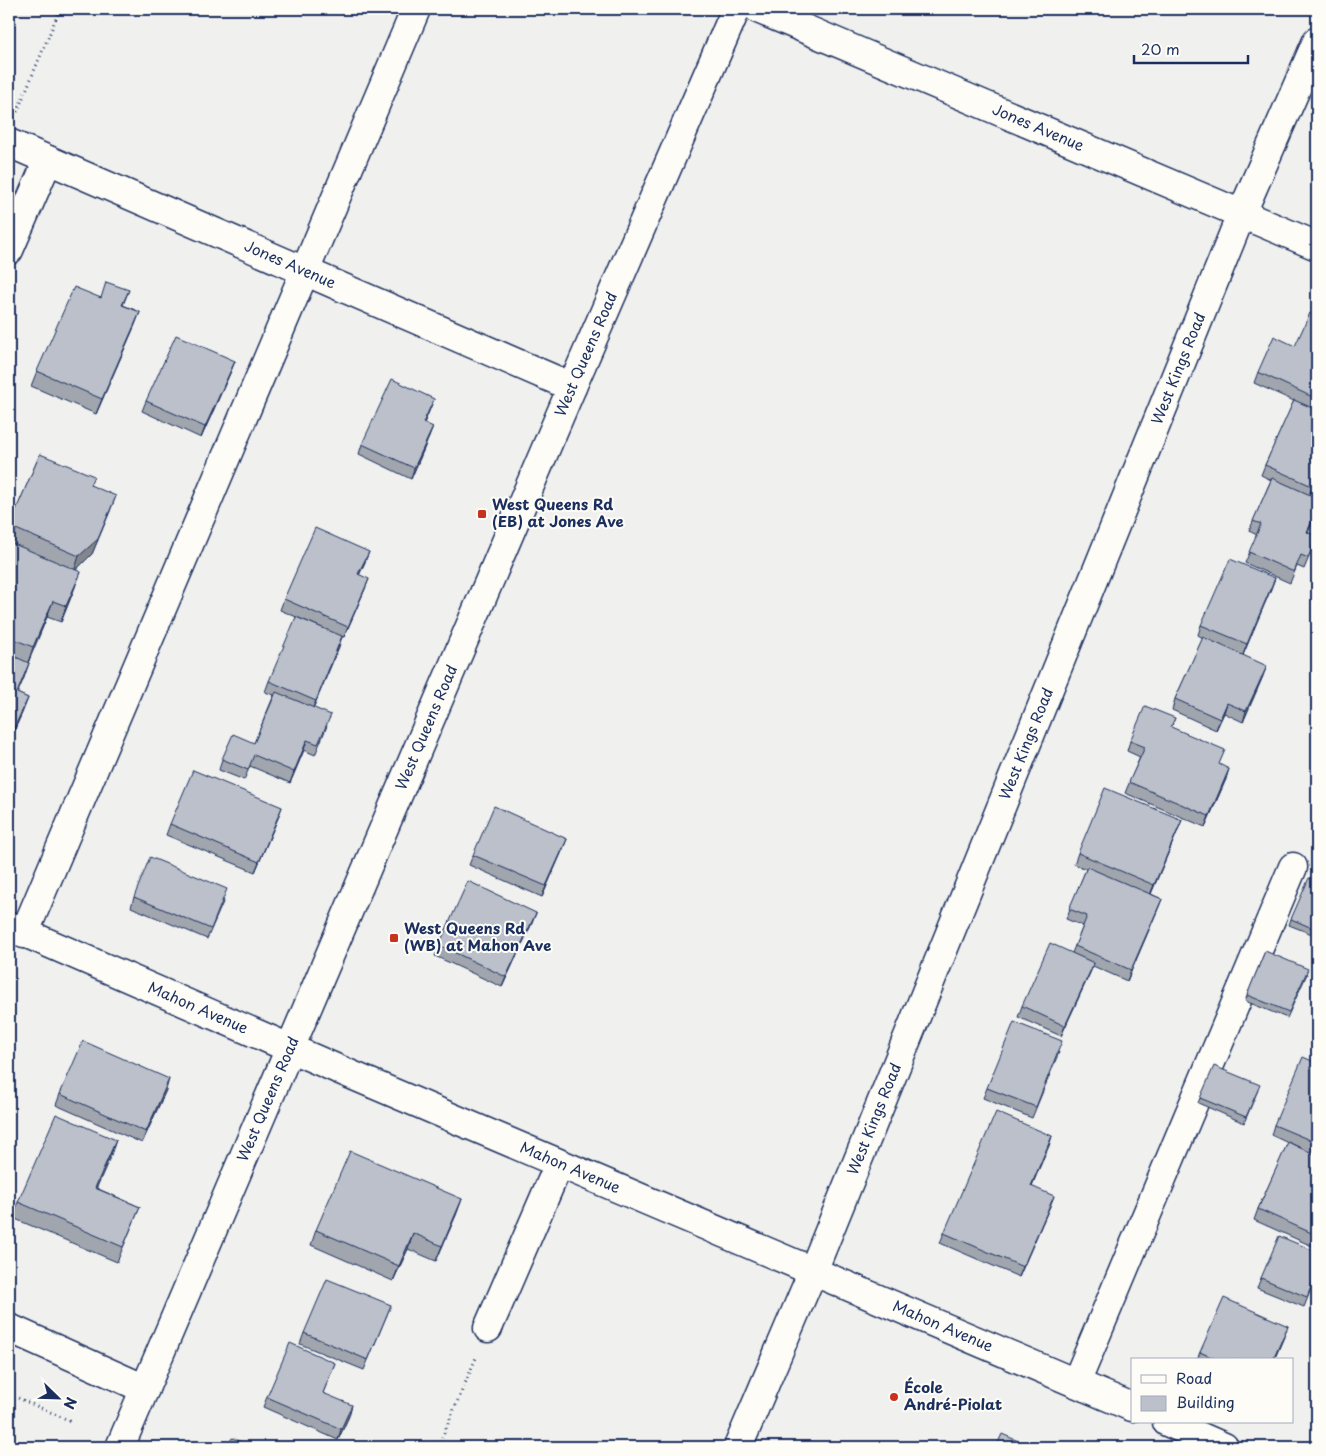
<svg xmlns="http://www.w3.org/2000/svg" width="1326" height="1456" font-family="'Playpen Sans',sans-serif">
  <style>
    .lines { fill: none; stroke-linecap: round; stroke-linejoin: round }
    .minor-casing { stroke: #1b2f5e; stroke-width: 31 }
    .major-casing { stroke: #1b2f5e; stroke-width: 31 }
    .path { stroke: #1b2f5e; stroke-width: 3; stroke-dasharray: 1 4; stroke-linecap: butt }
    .minor { stroke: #fdfcf7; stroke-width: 28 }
    .major { stroke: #fdfcf7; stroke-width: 28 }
    .wall { fill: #a1a5ae; stroke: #1b2f5e }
    .shaded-wall { fill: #83868d; stroke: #1b2f5e }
    .building { fill: #bbc0ca; stroke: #1b2f5e }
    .poi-dot { fill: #c8321e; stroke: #fdfcf7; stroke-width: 2 }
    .labels { text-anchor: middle; stroke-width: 4; stroke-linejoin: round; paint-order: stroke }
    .street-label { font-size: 15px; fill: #1b2f5e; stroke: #fdfcf7 }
    .poi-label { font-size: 15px; font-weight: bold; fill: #1b2f5e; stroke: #fdfcf7; text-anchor: start }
  </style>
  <rect width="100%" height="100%" fill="#f0f0ee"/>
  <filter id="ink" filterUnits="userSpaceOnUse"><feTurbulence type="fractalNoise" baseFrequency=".02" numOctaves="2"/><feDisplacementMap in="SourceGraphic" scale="10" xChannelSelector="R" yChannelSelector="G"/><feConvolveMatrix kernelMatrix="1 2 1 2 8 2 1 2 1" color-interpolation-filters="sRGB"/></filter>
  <g filter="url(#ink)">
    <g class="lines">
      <defs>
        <g id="minor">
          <path id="s1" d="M758,9L1317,246"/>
          <path id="s2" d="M9,143L572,387"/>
          <path d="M9,250L48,160"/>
          <path id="s3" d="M9,926L340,1070L1132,1407"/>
          <path d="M24,934L416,9"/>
          <path d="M9,1328L145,1389"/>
          <path d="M488,1328L559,1164"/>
          <path d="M1076,1383L1293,867"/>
          <path d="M1167,1422L1224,1447"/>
          <path id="s4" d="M738,1447L813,1271L1241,215L1317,41"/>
        </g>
        <g id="major">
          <path id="s5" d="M120,1447L572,387L736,9"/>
        </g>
      </defs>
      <use href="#minor" class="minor-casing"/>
      <use href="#major" class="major-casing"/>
      <g class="path">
        <path d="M17,112L60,9"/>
        <path d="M9,1394L73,1422"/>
        <path d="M438,1447L476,1358"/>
      </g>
      <use href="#minor" class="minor"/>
      <use href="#major" class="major"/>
    </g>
    <g class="wall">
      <path d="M129,290L123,305L140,312L134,327L96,414L31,386L37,371L100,298Z"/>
      <path d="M1317,316V477L1309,495L1317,498V512L1308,532L1313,547L1304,569L1297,566L1290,583L1245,563L1257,535L1249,531L1271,480L1261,475L1265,465L1294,401L1254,383L1258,372L1295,346Z"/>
      <path d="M235,361L231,371L201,438L142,411L146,401Z"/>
      <path d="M434,399L424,423L433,427L429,437L411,479L359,454L362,444Z"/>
      <path d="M40,454L91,485L110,511L92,554L76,570L75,587L61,622L47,617L28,662L29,663L17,693L28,698L22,713L9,742V527Z"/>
      <path d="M365,562L359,574L365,589L344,637H342L313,708L327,726L315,755L304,750L290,783L250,766L244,780L219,770L222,759L254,743L274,695L265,692L269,681L325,629L280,610L284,599Z"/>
      <path d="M1275,578L1243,655L1263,676L1243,722L1224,713L1216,730L1172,710L1175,699L1203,638L1198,635L1201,625Z"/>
      <path d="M1175,718L1171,728L1220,765L1226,779L1205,827L1125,793L1140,757L1127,751L1130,741Z"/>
      <path d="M278,818L255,872L166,835L170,824Z"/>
      <path d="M1178,830L1151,894L1162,899L1127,981L1093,966L1061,1036L1018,1017L1022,1006L1072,953L1083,926L1066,919L1086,869L1074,864L1078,853Z"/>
      <path d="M567,839L542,897L469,865L473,855Z"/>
      <path d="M1317,881V936L1289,925L1291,919Z"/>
      <path d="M134,897L224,900L207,939L131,907Z"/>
      <path d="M536,913L532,923L502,987L435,956L439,945Z"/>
      <path d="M1265,951L1307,974L1287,1018L1245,1001Z"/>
      <path d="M1059,1052L1032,1118L983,1098L987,1088Z"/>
      <path d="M1317,1063V1155L1292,1144L1317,1156V1234L1312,1246L1254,1220L1258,1209L1288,1143L1271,1135L1274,1125Z"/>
      <path d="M166,1090L142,1143L56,1105L60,1094Z"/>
      <path d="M1258,1090L1244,1123L1198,1103L1200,1098Z"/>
      <path d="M1052,1136L1032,1186L1050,1206L1019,1277L940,1243L944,1233Z"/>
      <path d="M116,1140L96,1188L140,1207L117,1262L13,1218L18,1202Z"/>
      <path d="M462,1199L456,1215L436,1261L408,1249L393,1281L311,1245L316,1230Z"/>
      <path d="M1317,1252V1274L1304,1307L1257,1288L1261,1278Z"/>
      <path d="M391,1305L364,1370L300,1344L304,1333Z"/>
      <path d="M1288,1326L1274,1360H1197L1200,1352Z"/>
      <path d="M335,1363L323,1393L349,1416L338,1440L263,1407L267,1397Z"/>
    </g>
    <g class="shaded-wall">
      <path d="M140,312L134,327L96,414L102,399Z"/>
      <path d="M235,361L231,371L201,438L205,427Z"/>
      <path d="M434,399L430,409L420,433L423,423Z"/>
      <path d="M433,427L429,437L411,479L414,468Z"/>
      <path d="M1317,475V477L1309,497L1312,486Z"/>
      <path d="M116,496L110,511L92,554L74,572L79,556Z"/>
      <path d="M1317,510V512L1304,542L1307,532Z"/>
      <path d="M369,552L365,562L355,585L358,574Z"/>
      <path d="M81,572L61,622L66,606Z"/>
      <path d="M1275,578L1271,589L1243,655L1247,644Z"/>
      <path d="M369,579L365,589L344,637L348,627Z"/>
      <path d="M53,601L47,617L28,663L33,647Z"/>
      <path d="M342,636L339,647L312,711Z"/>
      <path d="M29,663L24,678L11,708Z"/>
      <path d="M1267,666L1263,676L1243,722L1246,711Z"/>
      <path d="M28,698L22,713L9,742V739Z"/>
      <path d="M1227,703L1224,713L1216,730L1220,719Z"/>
      <path d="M307,740L304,750L290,783L294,772Z"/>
      <path d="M1229,769L1226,779L1205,827L1209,816Z"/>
      <path d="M282,807L278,818L255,872L259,862Z"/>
      <path d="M1182,820L1178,830L1150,895L1154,885Z"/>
      <path d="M567,839L563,849L542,897L546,886Z"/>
      <path d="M1162,899L1158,909L1127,981L1131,970Z"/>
      <path d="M536,913L532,923L502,987L506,977Z"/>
      <path d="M1094,963L1090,973L1061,1036L1065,1026Z"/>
      <path d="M169,1079L166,1090L142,1143L146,1132Z"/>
      <path d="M1052,1136L1049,1146L1027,1196L1031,1186Z"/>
      <path d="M116,1140L111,1155L90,1203L95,1188Z"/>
      <path d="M1054,1196L1050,1206L1019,1277L1023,1267Z"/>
      <path d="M462,1199L456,1215L436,1261L442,1246Z"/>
      <path d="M413,1233L408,1249L393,1281L399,1266Z"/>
      <path d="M1288,1326L1284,1337L1274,1360H1273Z"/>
      <path d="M352,1405L349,1416L338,1440L341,1429Z"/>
    </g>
    <g class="building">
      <path d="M106,282L129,290L122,305L140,312L102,399L37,371L74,287L101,298Z"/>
      <path d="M1310,313L1317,316V399L1258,372L1274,336L1295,346Z"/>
      <path d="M176,335L235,361L205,427L146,401Z"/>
      <path d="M392,379L434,399L423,423L433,427L414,468L362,444Z"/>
      <path d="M1294,400L1317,410V475L1312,486L1265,465Z"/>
      <path d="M40,454L94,476L90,485L116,496L98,539L79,556L9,526Z"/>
      <path d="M1272,478L1317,498V510L1307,532L1317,536L1308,558L1301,555L1294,572L1249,552L1261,524L1253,521Z"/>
      <path d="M315,528L369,552L358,574L369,579L348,627L284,599Z"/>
      <path d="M9,542L81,572L66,606L53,601L33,647L9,637Z"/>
      <path d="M1230,559L1275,578L1247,644L1201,625Z"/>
      <path d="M296,617L342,636L316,701L269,681Z"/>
      <path d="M1203,637L1267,666L1246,711L1227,703L1220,719L1175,699Z"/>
      <path d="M9,654L29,663L17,693L28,698L9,739Z"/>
      <path d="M276,692L331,715L318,744L307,740L294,772L254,755L248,770L222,759L233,734L254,743Z"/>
      <path d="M1145,706L1175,718L1171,727L1225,750L1219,764L1229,769L1209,816L1129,782L1145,747L1130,741Z"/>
      <path d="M193,770L282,807L259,862L170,824Z"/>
      <path d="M9,775L14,778L9,790Z"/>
      <path d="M1105,788L1182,820L1154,885L1078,853Z"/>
      <path d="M494,806L567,839L546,886L473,855Z"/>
      <path d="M150,857L227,889L211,929L134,897Z"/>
      <path d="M1087,867L1162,899L1131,970L1075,946L1087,916L1069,909Z"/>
      <path d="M1309,878L1317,881V930L1291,919Z"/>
      <path d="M468,881L536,913L506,977L439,945Z"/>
      <path d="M1050,943L1094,963L1065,1026L1022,1006Z"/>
      <path d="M1265,951L1308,969L1289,1012L1247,995Z"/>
      <path d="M1014,1022L1062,1041L1036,1107L987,1088Z"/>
      <path d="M83,1041L169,1079L146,1132L60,1094Z"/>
      <path d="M1303,1057L1317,1063V1143L1274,1125Z"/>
      <path d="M1214,1066L1260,1085L1246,1117L1200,1098Z"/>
      <path d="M996,1112L1052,1136L1031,1186L1054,1196L1023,1267L944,1233Z"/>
      <path d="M56,1114L116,1140L95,1188L140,1207L123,1247L18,1202Z"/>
      <path d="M1288,1142L1317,1156V1232L1316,1235L1258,1209Z"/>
      <path d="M350,1151L462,1199L442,1246L413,1233L399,1266L316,1230Z"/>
      <path d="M1279,1236L1317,1252V1273L1307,1297L1261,1278Z"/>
      <path d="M327,1279L391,1305L368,1360L304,1333Z"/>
      <path d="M1224,1298L1288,1326L1273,1360H1218L1200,1352Z"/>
      <path d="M290,1343L335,1363L323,1393L352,1405L341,1429L267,1397Z"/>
      <path d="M1002,1434L1032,1447H996Z"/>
      <path d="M232,1438L254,1447H227Z"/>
    </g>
  </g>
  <g class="poi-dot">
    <rect x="477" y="509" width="10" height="10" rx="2.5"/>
    <rect x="389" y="933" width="10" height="10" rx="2.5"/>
    <circle cx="894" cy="1397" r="5"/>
  </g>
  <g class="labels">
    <g class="street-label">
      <text dy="5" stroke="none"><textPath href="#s1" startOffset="304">Jones Avenue</textPath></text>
      <text dy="5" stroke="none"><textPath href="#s2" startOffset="306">Jones Avenue</textPath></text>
      <text dy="5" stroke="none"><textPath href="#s5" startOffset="1188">West Queens Road</textPath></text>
      <text dy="5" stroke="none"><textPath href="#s4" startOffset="1165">West Kings Road</textPath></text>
      <text dy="5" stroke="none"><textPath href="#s5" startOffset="782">West Queens Road</textPath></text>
      <text dy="5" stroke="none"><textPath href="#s4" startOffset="760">West Kings Road</textPath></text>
      <text dy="5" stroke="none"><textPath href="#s3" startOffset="206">Mahon Avenue</textPath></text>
      <text dy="5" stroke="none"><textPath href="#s5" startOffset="378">West Queens Road</textPath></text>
      <text dy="5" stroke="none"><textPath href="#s4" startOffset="355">West Kings Road</textPath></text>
      <text dy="5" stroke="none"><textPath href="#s3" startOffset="611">Mahon Avenue</textPath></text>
      <text dy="5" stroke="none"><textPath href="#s3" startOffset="1016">Mahon Avenue</textPath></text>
    </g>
    <g class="poi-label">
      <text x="492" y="510">West Queens Rd<tspan x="492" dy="17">(EB) at Jones Ave</tspan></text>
      <text x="404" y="934">West Queens Rd<tspan x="404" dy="17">(WB) at Mahon Ave</tspan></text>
      <text x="904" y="1393">École<tspan x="904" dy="17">André-Piolat</tspan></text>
    </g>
  </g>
  <rect width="1326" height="1456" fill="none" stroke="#fdfcf7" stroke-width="30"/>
  <rect x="15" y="15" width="1296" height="1426" fill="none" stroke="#1b2f5e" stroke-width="2" filter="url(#ink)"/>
  <rect x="1131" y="1358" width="162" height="65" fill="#fdfcf7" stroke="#a3aaba"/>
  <rect x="1141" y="1375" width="25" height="8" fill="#fdfcf7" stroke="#a3aaba"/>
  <text x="1176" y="1384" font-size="15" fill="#1b2f5e">Road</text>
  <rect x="1141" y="1396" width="25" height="15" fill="#bbc0ca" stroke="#a3aaba"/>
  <text x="1176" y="1408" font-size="15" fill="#1b2f5e">Building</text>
  <g transform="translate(58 1398) rotate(113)" stroke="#fdfcf7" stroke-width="4" paint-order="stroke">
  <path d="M0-4L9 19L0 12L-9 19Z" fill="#1b2f5e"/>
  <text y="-8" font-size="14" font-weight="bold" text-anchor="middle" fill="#1b2f5e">N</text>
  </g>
  <path d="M1134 55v8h114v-8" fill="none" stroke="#1b2f5e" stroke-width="2.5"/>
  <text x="1141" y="55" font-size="15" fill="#1b2f5e" stroke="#fdfcf7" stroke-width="4" paint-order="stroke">20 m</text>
</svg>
